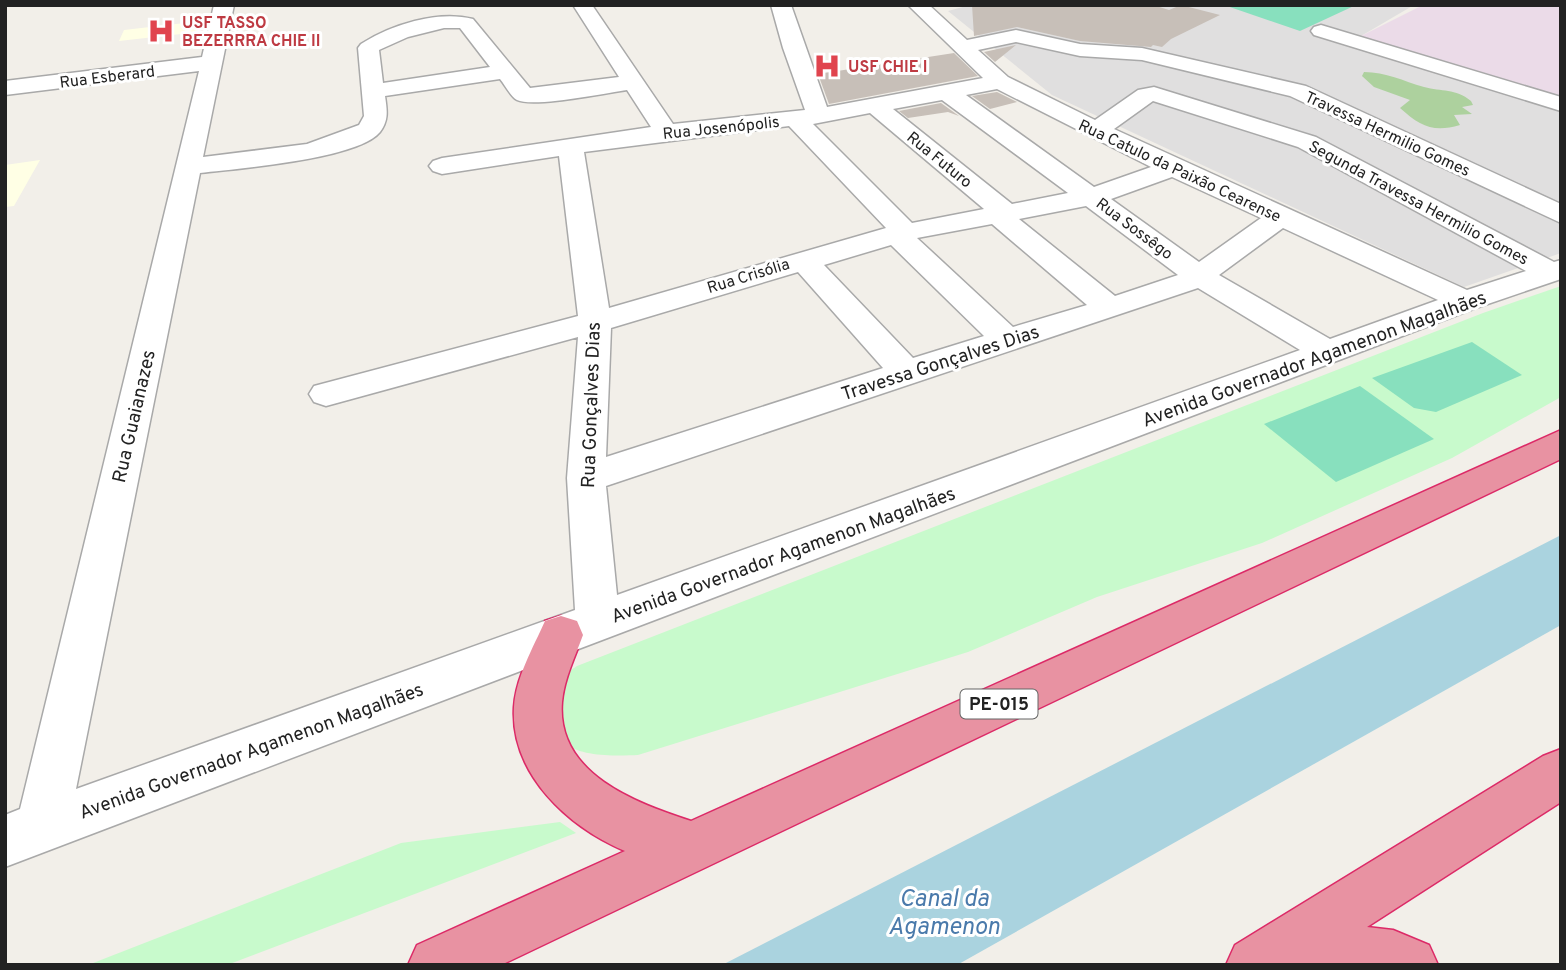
<svg xmlns="http://www.w3.org/2000/svg" width="1566" height="970" font-family="Overpass,sans-serif">
  <style>
    .residential { fill: #e0dfdf }
    .industrial { fill: #ebdbe8 }
    .education { fill: #ffffe5 }
    .forest { fill: #add19e }
    .park { fill: #c8facc }
    .pitch { fill: #88e0be }
    .water { fill: #aad3df }
    .building { fill: #c7bfb8 }
    .lines { fill: none; stroke-linecap: round; stroke-linejoin: round }
    .minor-casing { stroke: #a9a9a9; stroke-width: 3 }
    .highway-casing { stroke: #dc2a67; stroke-width: 3 }
    .minor { fill: #fff; fill-rule: evenodd }
    .highway { fill: #e892a2; fill-rule: evenodd }
    .labels { text-anchor: middle; stroke-width: 6; stroke-linejoin: round; paint-order: stroke }
    .far-health-label { font-size: 16px; font-weight: bold; fill: #be3a42; stroke: #fff; text-anchor: start }
    .far-street-label { font-size: 16px; fill: #222; stroke: #fff }
    .shield { fill: #fff; stroke: #646464; stroke-width: 2 }
    .shield-label { font-size: 18px; font-weight: bold; fill: #222 }
    .street-label { font-size: 19px; fill: #222; stroke: #fff }
    .near-water-label { font-size: 24px; font-style: italic; fill: #4a7aab; stroke: #fff }
  </style>
  <rect width="100%" height="100%" fill="#f2efe9"/>
  <path class="residential" d="M970,5H1414L1356,39L1561,103V253L1464,287L1052,95L948,11Z"/>
  <path class="industrial" d="M1423,5H1561V102L1355,39Z"/>
  <g class="education">
    <path d="M202,21L199,32L119,41L124,30Z"/>
    <path d="M40,160L14,206L5,207V165Z"/>
  </g>
  <path class="forest" d="M1364,72C1386,72 1403,81 1424,87C1442,92 1455,88 1471,101L1473,105L1462,107L1472,114L1454,115L1460,125C1433,133 1420,126 1400,108L1410,100L1374,87L1362,76Z"/>
  <g class="park">
    <path d="M1561,286V397L1452,458L1262,543L1097,597L968,652L638,755C618,756 582,757 566,744C560,739 556,732 551,726L568,672L577,666L1483,313Z"/>
    <path d="M560,822L576,833L227,965H88L401,843Z"/>
  </g>
  <g class="pitch">
    <path d="M1224,5H1356L1300,31Z"/>
    <path d="M1472,342L1522,375L1436,412L1414,408L1372,378Z"/>
    <path d="M1360,386L1434,439L1336,482L1264,424Z"/>
  </g>
  <path class="water" d="M1561,535V625L957,965H722Z"/>
  <g class="building">
    <path d="M972,5H1153L1169,10L1181,5L1220,15L1171,39L1162,47L1153,45L1151,47L1080,41L1017,27L974,36Z"/>
    <path d="M1016,45L995,62L984,52Z"/>
    <path d="M954,53L978,76L829,104L818,74Z"/>
    <path d="M997,92L1017,102L990,109L972,96Z"/>
    <path d="M941,103L959,116L948,112L908,118L899,111Z"/>
  </g>
  <g class="lines">
    <defs>
      <g id="minor">
        <path d="M214,5H234L203,157L307,144L359,125L364,116L358,48L361,44C391,25 437,10 473,19L530,88L619,77L573,5H592L673,124L805,110L783,48L771,5H791L827,107L983,78L908,5H929L967,40L1016,30L1080,44L1142,48L1306,86L1561,204V223L1290,96L1142,60L1080,56L1016,42L978,50L1008,77L1095,120L1138,90L1154,87L1316,137L1554,262L1561,260V279L1476,308L5,867V815L20,809L199,71L5,95V81L202,57ZM444,28H460L490,67L383,83L379,50L408,37ZM500,79C505,85 511,97 517,100C533,108 606,93 627,90L651,127L442,158L433,161L429,166L433,171L442,174L559,156L578,316L314,386L309,394L314,402L326,406L578,337L567,478L575,610L76,789L200,173C235,169 359,159 380,132C389,120 387,110 385,96ZM997,89L1151,167L1094,187L966,95ZM942,100L1068,193L1012,204L893,109ZM1153,101L1298,147L1526,271L1467,290L1114,129ZM870,113L984,209L912,223L813,124ZM789,126L886,228L609,308L584,152ZM1172,177L1261,218L1199,262L1111,199ZM1086,206L1178,275L1115,296L1019,219ZM992,224L1087,305L1013,327L917,238ZM1283,228L1438,300L1330,339L1219,275ZM891,245L984,336L913,358L824,265ZM798,272L883,368L606,457L611,328ZM1198,288L1300,350L617,595L606,486Z"/>
        <path d="M1321,25L1561,97V111L1314,35L1311,31L1314,27Z"/>
      </g>
      <g id="highway">
        <path d="M1561,430V459L501,965H408L417,945L625,851C568,827 510,774 514,707C516,677 533,648 545,621L561,616L577,621L583,635C575,657 564,679 562,702C556,774 636,803 691,821Z"/>
        <path d="M1561,749V802L1367,927L1393,930L1429,945L1438,965H1226L1235,945L1543,756Z"/>
      </g>
    </defs>
    <use href="#minor" class="minor-casing"/>
    <use href="#highway" class="highway-casing"/>
    <use href="#minor" class="minor"/>
    <use href="#highway" class="highway"/>
  </g>
  <defs>
    <symbol id="hospital-bare" viewBox="-9 -9 18 18"><path d="M-5-5h3v3.5h4V-5h3V5h-3V1.5h-4V5h-3Z" fill="#e0444e" stroke="#fff" stroke-width="2.5" paint-order="stroke"/></symbol>
  </defs>
  <g fill-rule="evenodd">
    <use href="#hospital-bare" x="142" y="12" width="38" height="38"/>
    <use href="#hospital-bare" x="808" y="47" width="38" height="38"/>
  </g>
  <g class="labels">
    <g class="far-health-label">
      <text x="182" y="28">USF TASSO<tspan x="182" dy="18">BEZERRRA CHIE II</tspan></text>
      <text x="848" y="72">USF CHIE I</text>
    </g>
    <g class="far-street-label">
      <text transform="translate(107 76) rotate(-7)" y="6">Rua Esberard</text>
      <text transform="translate(721 127) rotate(-6)" y="6">Rua Josenópolis</text>
      <text transform="translate(1388 133) rotate(25)" y="6">Travessa Hermilio Gomes</text>
      <text transform="translate(940 159) rotate(39)" y="6">Rua Futuro</text>
      <text transform="translate(1180 170) rotate(25)" y="6">Rua Catulo da Paixão Cearense</text>
      <text transform="translate(1419 202) rotate(28)" y="6">Segunda Travessa Hermilio Gomes</text>
      <text transform="translate(1135 228) rotate(37)" y="6">Rua Sossêgo</text>
      <text transform="translate(748 275) rotate(-17)" y="6">Rua Crisólia</text>
    </g>
    <rect class="shield" x="960.5" y="689.5" width="77" height="29" rx="5"/>
    <g class="shield-label">
      <text x="999" y="710">PE-015</text>
    </g>
    <g class="street-label">
      <text transform="translate(1314 358) rotate(-20)" y="7">Avenida Governador Agamenon Magalhães</text>
      <text transform="translate(940 362) rotate(-18)" y="7">Travessa Gonçalves Dias</text>
      <text transform="translate(590 405) rotate(-88)" y="7">Rua Gonçalves Dias</text>
      <text transform="translate(133 416) rotate(-77)" y="7">Rua Guaianazes</text>
      <text transform="translate(783 554) rotate(-20)" y="7">Avenida Governador Agamenon Magalhães</text>
      <text transform="translate(251 750) rotate(-20)" y="7">Avenida Governador Agamenon Magalhães</text>
    </g>
    <g class="near-water-label">
      <text x="944" y="906">Canal da<tspan x="944" dy="28">Agamenon</tspan></text>
    </g>
  </g>
  <rect width="1566" height="970" fill="none" stroke="#222222" stroke-width="14"/>
</svg>
